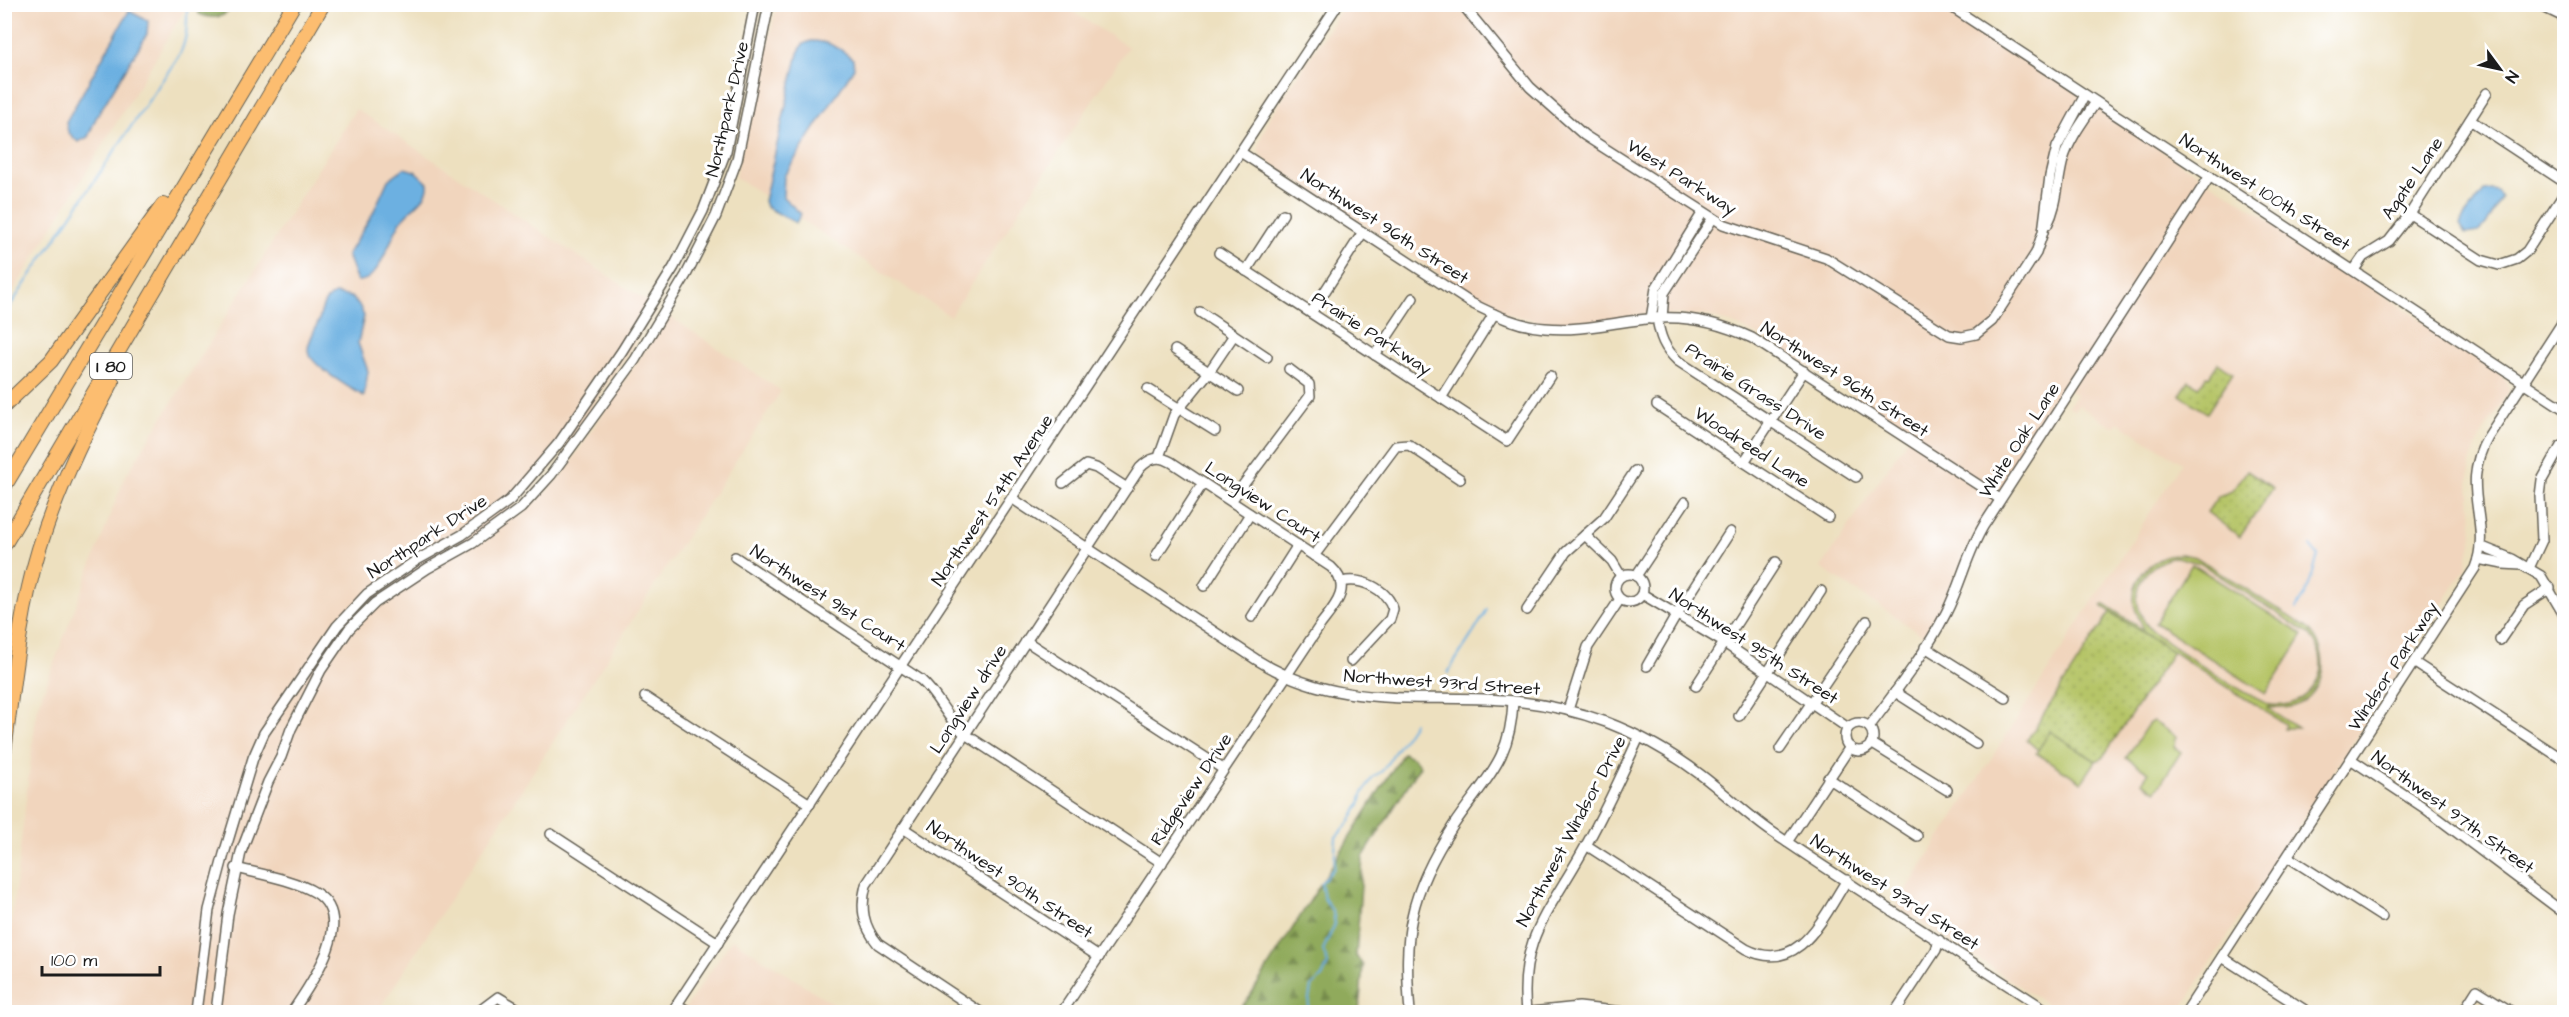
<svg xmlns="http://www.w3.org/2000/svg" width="2569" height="1017" font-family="'Architects Daughter',sans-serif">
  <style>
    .built { fill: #f1d5bd }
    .grass { fill: #b6c568; stroke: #697042; stroke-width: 1.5; fill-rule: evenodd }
    .forest { fill: url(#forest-firs); stroke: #56633c; stroke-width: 1.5 }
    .park { fill: url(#park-dots); stroke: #697042; stroke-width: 1.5 }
    .water { fill: #6cb0e1; stroke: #44667e; stroke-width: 1.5 }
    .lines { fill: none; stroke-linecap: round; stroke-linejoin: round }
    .stream { stroke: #6cb0e1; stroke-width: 2 }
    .minor-casing { stroke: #656155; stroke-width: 12 }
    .highway-casing { stroke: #656155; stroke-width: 16 }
    .minor { stroke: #fff; stroke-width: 9 }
    .highway { stroke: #fcbd6f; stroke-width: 14 }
    .labels { text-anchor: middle; stroke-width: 6; stroke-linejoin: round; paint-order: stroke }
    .shield { fill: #fff; stroke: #606060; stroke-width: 1.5 }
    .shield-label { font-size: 16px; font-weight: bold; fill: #1c1c1c }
    .street-label { font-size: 18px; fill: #1c1c1c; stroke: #fff }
  </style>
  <defs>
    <pattern id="forest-firs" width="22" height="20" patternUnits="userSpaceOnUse" patternTransform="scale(1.5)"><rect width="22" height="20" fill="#90aa5c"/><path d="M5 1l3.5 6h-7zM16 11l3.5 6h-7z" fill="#758a4b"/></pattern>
    <pattern id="park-dots" width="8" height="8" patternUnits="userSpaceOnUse" patternTransform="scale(1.5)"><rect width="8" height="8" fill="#b6c568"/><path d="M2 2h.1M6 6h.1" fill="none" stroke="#9ca95a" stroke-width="1.8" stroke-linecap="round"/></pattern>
  </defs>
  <rect width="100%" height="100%" fill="#fff"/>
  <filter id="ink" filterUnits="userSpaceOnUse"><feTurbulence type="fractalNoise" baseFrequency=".0167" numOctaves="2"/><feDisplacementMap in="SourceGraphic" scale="12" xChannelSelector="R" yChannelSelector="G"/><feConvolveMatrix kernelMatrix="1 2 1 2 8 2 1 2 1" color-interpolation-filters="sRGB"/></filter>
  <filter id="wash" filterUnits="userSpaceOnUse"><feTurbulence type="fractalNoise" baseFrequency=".008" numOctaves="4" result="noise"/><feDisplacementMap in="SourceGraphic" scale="24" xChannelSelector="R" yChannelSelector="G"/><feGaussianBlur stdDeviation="1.35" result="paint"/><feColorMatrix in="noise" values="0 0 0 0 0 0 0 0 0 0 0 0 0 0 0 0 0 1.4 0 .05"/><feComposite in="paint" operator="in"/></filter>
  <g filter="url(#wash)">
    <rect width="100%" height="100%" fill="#ede0bf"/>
    <g class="built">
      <path d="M5,5H188L5,305Z"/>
      <path d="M777,5H1062L1128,47L950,316L735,177Z"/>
      <path d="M1344,5H1945L2012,48L2179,162L2320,252L2497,371L2507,381L2509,392L2480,437L2470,463L2469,483L2473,535L2465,569L2179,1012H2059L1896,906L2182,463L2118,422L2114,428L2078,405L2074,410L2068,406L2076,394L2067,389L1977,529L1960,564L1943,608L1926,637L1821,568L1911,433L1775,344L1736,325L1709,316L1645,314L1567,325L1539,322L1502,312L1482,302L1265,160L1259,152V143L1269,119Z"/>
      <path d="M356,109L657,308L566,446L534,486L510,510L521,517L563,474L668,315L781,391L377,1012H5V976L37,708L125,477Z"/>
      <path d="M732,939L846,1012H683Z"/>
    </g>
    <g class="grass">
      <path d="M2181,554L2196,557L2307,628C2332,651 2327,693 2294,706C2285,709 2276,708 2266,707L2297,728H2284L2285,724L2102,606L2104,604L2144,630C2141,621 2135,613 2134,603C2131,575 2155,555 2181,554ZM2176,557L2200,563L2309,634C2319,646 2324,661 2319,676C2312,696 2292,708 2272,705C2255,702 2167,644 2151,630C2125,601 2138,564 2176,557Z"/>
      <path d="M2192,564L2303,635L2266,694L2155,623Z"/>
      <path d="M2153,721L2177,737L2174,740L2176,742L2174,747L2181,752L2156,791L2142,782L2149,772L2126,758L2148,724Z"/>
      <path d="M2050,731L2096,761L2082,782L2036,753Z"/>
    </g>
    <g class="forest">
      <path d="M196,5H234C225,18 214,20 199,14Z"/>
      <path d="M1403,753L1414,758L1420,766L1363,857L1356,956L1363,965L1359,1012H1237L1248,999Z"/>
    </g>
    <g class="park">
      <path d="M2218,363L2233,373L2207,413L2180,395L2189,381L2199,387L2206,376L2209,377Z"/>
      <path d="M2247,471L2273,488L2240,537L2207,512L2218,496L2232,491Z"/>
      <path d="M2110,612L2173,652L2103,757L2096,761L2050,731L2038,750L2027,740Z"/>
    </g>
    <g class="water">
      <path d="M129,11L148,21L147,34L96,118L88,137L78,142L68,132L66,122Z"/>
      <path d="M811,41C829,41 840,48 853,59L854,68L784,176L783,197L801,214L796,223L766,207L764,201L798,53L803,44Z"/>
      <path d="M404,168L415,171L428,183C430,197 414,206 405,216C391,230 381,284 357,281L347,255L372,215L388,180Z"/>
      <path d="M2492,190L2497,191L2501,198L2486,225L2478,232L2465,234L2460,225L2464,217L2484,191Z"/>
      <path d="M335,294L351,297L360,307L364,316L358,343L368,371L364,396C351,389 310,365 308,351C307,342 316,329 319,320C322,309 323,299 335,294Z"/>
    </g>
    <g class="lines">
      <g class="stream">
        <path d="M4,315L178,57C188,40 187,24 187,4"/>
        <path d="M2296,609L2308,588L2318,556L2310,546"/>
        <path d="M1448,673C1460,651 1476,632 1487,609"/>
        <path d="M1307,1012L1311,987L1322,977L1328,964L1323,950L1335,924L1333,912L1324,898L1321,883L1334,868L1336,837L1349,823L1360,804L1362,795L1373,777L1382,771L1414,723"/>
      </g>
    </g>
  </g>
  <g filter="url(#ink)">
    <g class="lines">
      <defs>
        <g id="minor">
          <path d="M1462,4L1530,87L1584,135L1723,224L1826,258L1949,335L1962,337L1976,334L1992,321L2036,253L2043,232L2050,176L2057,147L2085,95"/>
          <path d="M1947,4L2564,409"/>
          <path d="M2537,4L2564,17"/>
          <path d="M2470,120L2564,182"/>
          <path d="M1242,153L1471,303C1495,315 1518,326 1545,328C1584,332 1620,320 1659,318C1692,316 1722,324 1752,338L2000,499"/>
          <path d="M2410,214L2481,260L2499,265L2517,259L2527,251L2564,194"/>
          <path d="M2047,225C2058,204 2057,182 2063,160C2069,139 2084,120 2096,102"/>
          <path d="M1219,253L1507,441L1550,376"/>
          <path d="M2354,270L2363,257L2389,241L2410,214L2487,93"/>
          <path d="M1246,271L1283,214"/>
          <path d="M1200,312L1267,357"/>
          <path d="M1311,313L1363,232"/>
          <path d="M1657,318C1660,337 1664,348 1678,361L1856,477"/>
          <path d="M1662,318L1664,293L1713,218"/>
          <path d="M1651,319L1656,288L1703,212"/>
          <path d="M1175,350L1238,391"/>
          <path d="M1375,355L1413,298"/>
          <path d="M1148,389L1215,431"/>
          <path d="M1441,398L1494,314"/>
          <path d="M1657,405L1828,517"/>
          <path d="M1159,457L1174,415L1209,372L1234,335"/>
          <path d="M1744,462L1804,371"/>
          <path d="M1063,483L1086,465L1096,468L1127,488"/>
          <path d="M1013,499L1257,660C1338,710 1415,694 1504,700C1539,703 1573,710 1606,722C1640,735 1672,753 1701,775C1725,793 1746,814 1772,832C1863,894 1957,952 2049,1012"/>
          <path d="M1231,501L1310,396L1309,384L1289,369"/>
          <path d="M1585,535L1612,561L1621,576"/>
          <path d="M2480,546L2512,559L2541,576L2564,615"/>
          <path d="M1156,556L1203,483"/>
          <path d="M1314,556L1396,446L1409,445L1460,479"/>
          <path d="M735,557L921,680C939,696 946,718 965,734L1162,863"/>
          <path d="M2478,559L2503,564L2521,565"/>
          <path d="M2529,568L2542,540L2540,496L2542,480L2561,446"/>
          <circle cx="1629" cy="588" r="14"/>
          <path d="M1636,576L1685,502"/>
          <path d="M1342,582C1361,577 1387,589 1393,609L1390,619L1351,661"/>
          <path d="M1204,586L1250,514"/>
          <path d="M1642,594L1723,642L1848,728"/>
          <path d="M1527,610L1566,552L1604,518L1635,471"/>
          <path d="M1252,617L1298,545"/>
          <path d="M2500,640L2524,605L2550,588"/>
          <path d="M1026,641L1223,769"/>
          <path d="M1925,647L2006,698"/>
          <path d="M2415,663L2564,760"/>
          <path d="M1647,666L1677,614L1730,532"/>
          <path d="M1696,686L1776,562"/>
          <path d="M1895,692L1976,744"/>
          <path d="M645,697L810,804"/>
          <path d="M1568,710L1588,647L1620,599"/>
          <path d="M1739,716L1821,591"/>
          <circle cx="1859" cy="737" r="14"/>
          <path d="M1869,727C1896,691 1925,654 1946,613C1961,584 1967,553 1984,525L2210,176"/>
          <path d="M1871,743L1947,790"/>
          <path d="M1780,749L1867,621"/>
          <path d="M2352,760L2423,807L2564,913"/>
          <path d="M1828,778L1917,836"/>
          <path d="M903,828L1099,957"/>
          <path d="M551,834L718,943"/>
          <path d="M1787,842L1850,747"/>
          <path d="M1586,845L1746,949C1799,976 1823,917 1847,880"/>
          <path d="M2288,857L2382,917"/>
          <path d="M236,868C260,874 295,880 316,893C358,920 310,985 292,1012"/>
          <path d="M2222,957L2308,1012"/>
          <path d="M677,1005L690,1012"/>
          <path d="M196,1012L209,910L224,854L253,758L264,733L337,626L367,594L417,560L462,535L510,500L559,443L622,351L674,267L703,211L726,151L755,4"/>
          <path d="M216,1012L228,914L241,852L268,782L281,757L291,729L321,670L349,629L375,603L428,568L473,543L521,508L551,475L635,360L686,275L716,216L737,160L769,4"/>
          <path d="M478,1012L498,997L523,1012"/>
          <path d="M672,1012L1338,4"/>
          <path d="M980,1012L878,944C863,926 860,908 866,885L1140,468C1150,458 1159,455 1171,462L1331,567C1353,587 1335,606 1321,624L1062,1012"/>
          <path d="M1410,1012C1403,933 1409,894 1453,826C1484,779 1511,762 1513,701"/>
          <path d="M1526,1012C1519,941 1547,914 1580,856C1602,818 1621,777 1639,737"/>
          <path d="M1531,1012L1579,1007L1623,1012"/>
          <path d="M1895,1012L1936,950L1939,940"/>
          <path d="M2186,1012L2475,568C2493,522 2458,489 2488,437L2564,320"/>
          <path d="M2463,1012L2477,990L2512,1012"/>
        </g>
        <g id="highway">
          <path d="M4,406L51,361L163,205"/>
          <path d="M4,487L294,4"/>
          <path d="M4,545L323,4"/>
          <path d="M4,752C13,684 19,615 39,549C57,491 83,436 112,382"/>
        </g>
      </defs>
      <use href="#minor" class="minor-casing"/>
      <use href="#highway" class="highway-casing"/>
      <use href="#minor" class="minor"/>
      <use href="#highway" class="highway"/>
    </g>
  </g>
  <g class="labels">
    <rect class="shield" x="90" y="353" width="42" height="26" rx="4.5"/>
    <g class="shield-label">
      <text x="111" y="372">I 80</text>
    </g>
    <g class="street-label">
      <text transform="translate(727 109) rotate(-77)" y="6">Northpark Drive</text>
      <text transform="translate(1682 177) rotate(32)" y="6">West Parkway</text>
      <text transform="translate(2412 178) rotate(-56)" y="6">Agate Lane</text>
      <text transform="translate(2265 192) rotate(33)" y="6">Northwest 100th Street</text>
      <text transform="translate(1385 226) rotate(33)" y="6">Northwest 96th Street</text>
      <text transform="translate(1372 333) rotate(33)" y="6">Prairie Parkway</text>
      <text transform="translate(1845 379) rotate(33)" y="6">Northwest 96th Street</text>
      <text transform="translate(1756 391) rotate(33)" y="6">Prairie Grass Drive</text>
      <text transform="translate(2019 440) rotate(-57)" y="6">White Oak Lane</text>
      <text transform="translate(1752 447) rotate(33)" y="6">Woodreed Lane</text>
      <text transform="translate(992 500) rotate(-56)" y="6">Northwest 54th Avenue</text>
      <text transform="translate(1263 502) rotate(33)" y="6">Longview Court</text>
      <text transform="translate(427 536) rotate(-33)" y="6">Northpark Drive</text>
      <text transform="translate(828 598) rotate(33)" y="6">Northwest 91st Court</text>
      <text transform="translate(1754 646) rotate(33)" y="6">Northwest 95th Street</text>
      <text transform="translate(2393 666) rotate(-57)" y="6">Windsor Parkway</text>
      <text transform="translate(1442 682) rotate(4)" y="6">Northwest 93rd Street</text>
      <text transform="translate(968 699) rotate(-57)" y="6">Longview drive</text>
      <text transform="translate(1191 789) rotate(-56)" y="6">Ridgeview Drive</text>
      <text transform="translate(2453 812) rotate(36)" y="6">Northwest 97th Street</text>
      <text transform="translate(1571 831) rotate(-62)" y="6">Northwest Windsor Drive</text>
      <text transform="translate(1010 879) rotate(34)" y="6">Northwest 90th Street</text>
      <text transform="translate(1895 892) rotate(33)" y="6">Northwest 93rd Street</text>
    </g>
  </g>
  <rect width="2569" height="1017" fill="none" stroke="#fff" stroke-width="24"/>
  <g transform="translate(2500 69) rotate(123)" stroke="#ffffff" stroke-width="4.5" paint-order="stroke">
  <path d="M0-4.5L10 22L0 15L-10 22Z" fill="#1c1c1c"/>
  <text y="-9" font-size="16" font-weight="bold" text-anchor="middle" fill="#1c1c1c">N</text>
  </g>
  <path d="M42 966v9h118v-9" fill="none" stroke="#1c1c1c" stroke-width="3"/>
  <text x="51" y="966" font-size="18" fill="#1c1c1c" stroke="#ffffff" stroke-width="4.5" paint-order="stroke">100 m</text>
</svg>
